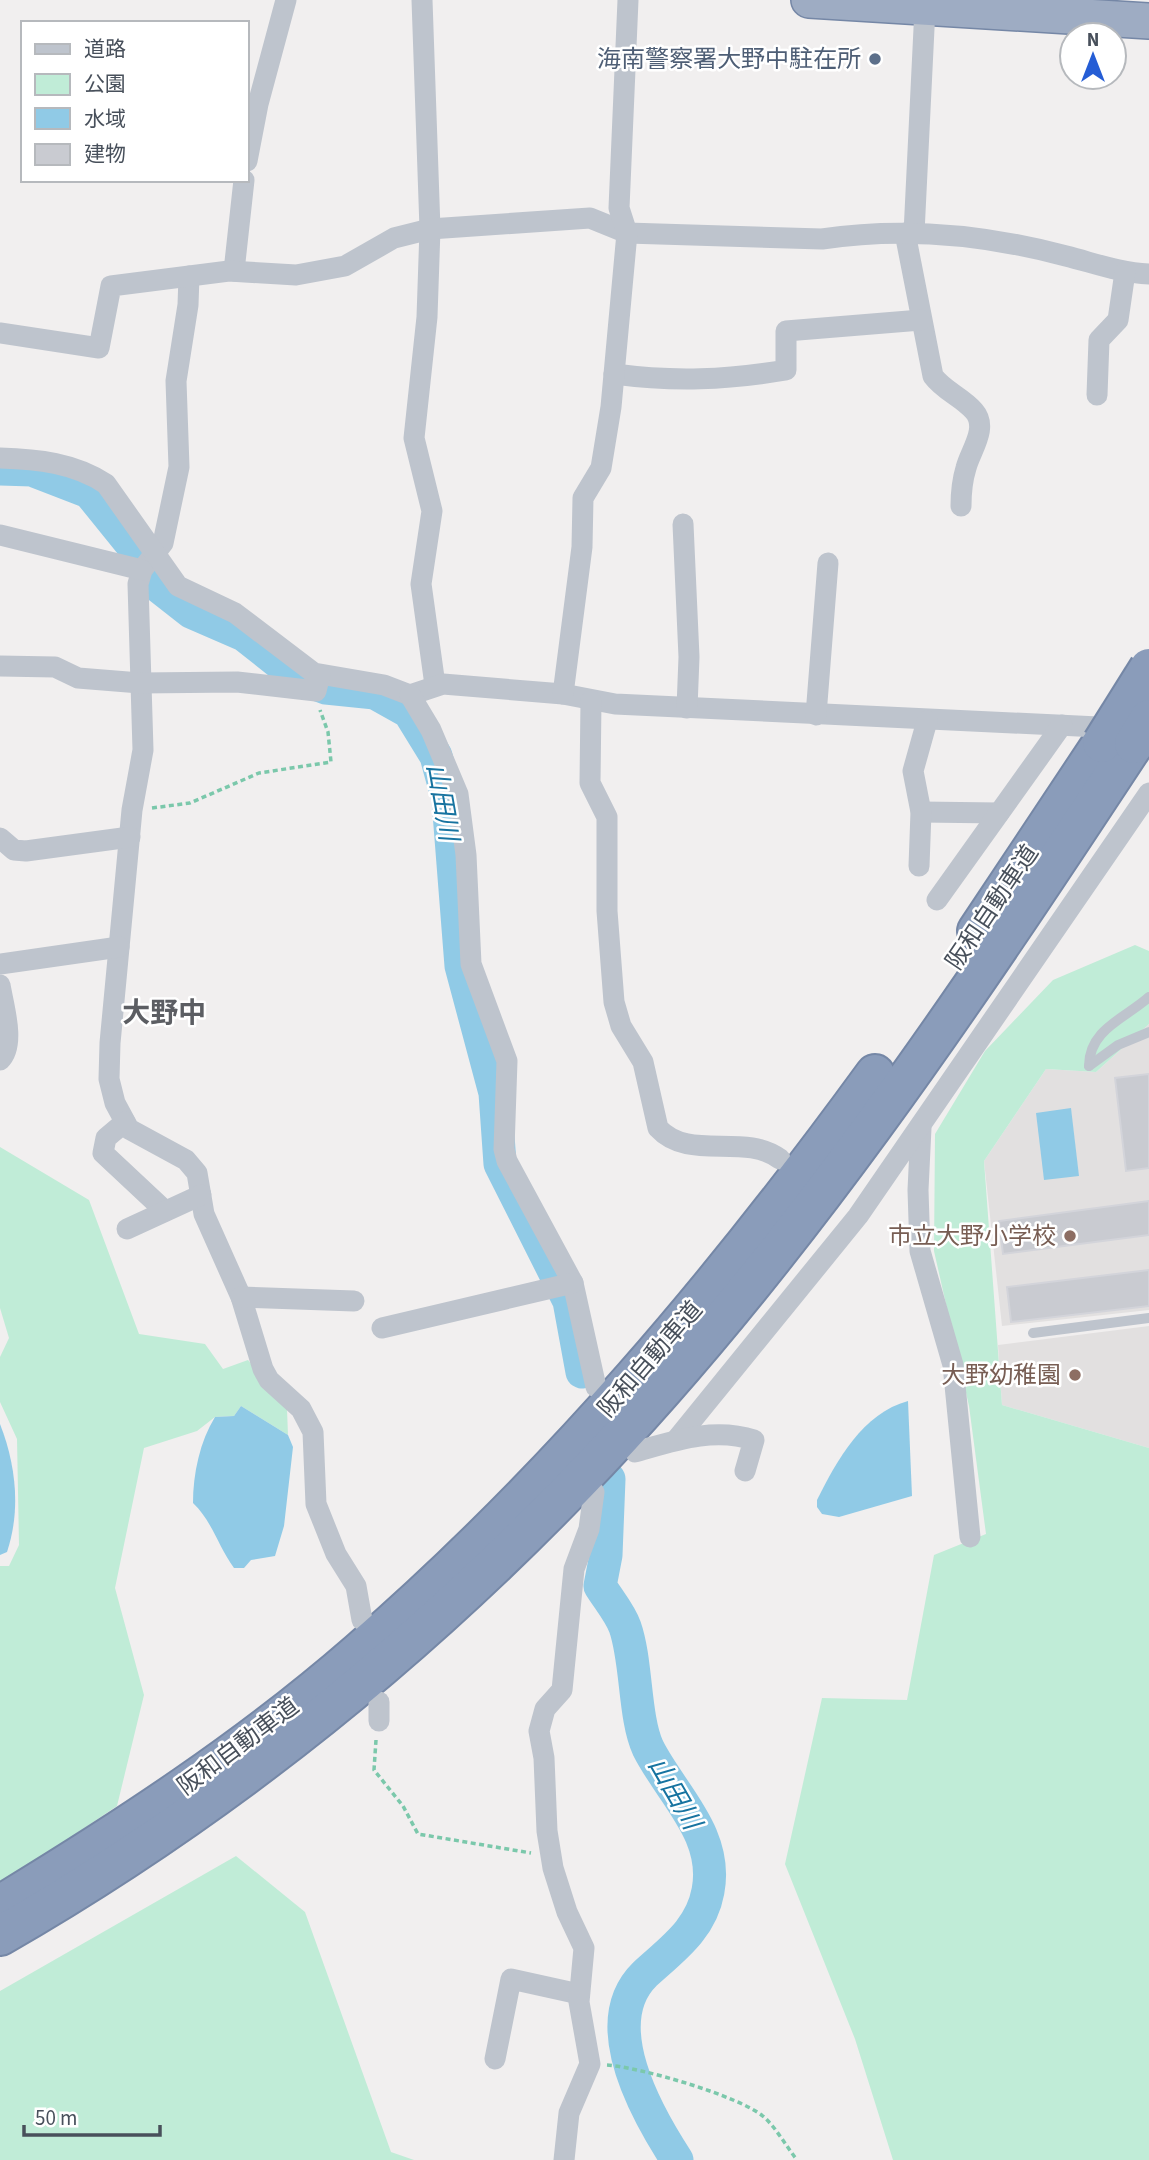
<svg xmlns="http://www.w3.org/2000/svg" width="1149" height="2160" font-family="'Source Sans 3','Noto Sans JP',sans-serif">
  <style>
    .education { fill: #e2e0e0 }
    .green { fill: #c0ecd7 }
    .water { fill: #90cae6 }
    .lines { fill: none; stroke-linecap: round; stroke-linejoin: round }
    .river { stroke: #90cae6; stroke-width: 33 }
    .building { fill: #c9cbd1; stroke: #d3d4da; stroke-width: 2 }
    .trunk-casing { stroke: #7587a6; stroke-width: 38 }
    .motorway-casing { stroke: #7587a6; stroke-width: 42 }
    .path { stroke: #7bc8ab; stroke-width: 3.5; stroke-dasharray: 5 3.5; stroke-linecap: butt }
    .service { stroke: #bec4cd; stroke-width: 10 }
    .minor { stroke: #bec4cd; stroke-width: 21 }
    .trunk { stroke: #9eacc3; stroke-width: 35 }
    .motorway { stroke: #8a9cba; stroke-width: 38 }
    .motorway-bridge-casing { stroke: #7587a6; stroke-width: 42; stroke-linecap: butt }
    .motorway-bridge { stroke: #8a9cba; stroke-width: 38 }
    .service-dot { fill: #5c6f8a; stroke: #fff; stroke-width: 2.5 }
    .education-dot { fill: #8d6e63; stroke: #fff; stroke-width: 2.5 }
    .labels { text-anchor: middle; stroke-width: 5; stroke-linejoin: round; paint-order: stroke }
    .service-label { font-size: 24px; fill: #4e5e75; stroke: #fff; text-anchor: end }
    .street-label { font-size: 24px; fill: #48505b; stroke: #fff }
    .education-label { font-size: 24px; fill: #785e54; stroke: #fff; text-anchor: end }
    .water-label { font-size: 26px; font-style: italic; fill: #1673a0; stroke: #fff }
    .quarter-label { font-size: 28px; font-weight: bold; fill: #5c5e63; stroke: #fff }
  </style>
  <rect width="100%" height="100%" fill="#f1efef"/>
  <g class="education">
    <path d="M1149,1024V1310L1002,1326L984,1161L1046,1069L1096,1072Z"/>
    <path d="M1149,1326V1448L1002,1405L998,1345Z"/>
  </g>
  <g class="green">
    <path d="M1135,945L1149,951V1024L1096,1072L1046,1069L984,1161L1002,1405L1149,1448V2160H893L855,2039L785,1864L822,1698L907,1700L934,1555L986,1534L969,1406L934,1251L935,1134L985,1051L1053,980Z"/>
    <path d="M0,1147L89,1200L139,1334L205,1344L223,1369L248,1360L287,1409L288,1435L241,1406L234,1416L215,1417L197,1431L144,1448L115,1588L144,1695L117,1806L0,1885V1566H9L19,1545L17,1439L0,1402V1357L9,1338L0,1308Z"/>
    <path d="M236,1856L305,1912L391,2152L414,2160H0V1991Z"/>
  </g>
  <g class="water">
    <path d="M1071,1108L1079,1176L1044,1180L1036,1113Z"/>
    <path d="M908,1401L912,1496L839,1517L822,1514L817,1507V1500C837,1460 863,1413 908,1401Z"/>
    <path d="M241,1406L288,1435L293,1447L284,1526L275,1556L251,1560L244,1568H234C218,1546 212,1521 193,1503C193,1474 200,1441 215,1417L234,1416Z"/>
    <path d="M0,1424C16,1465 21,1510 7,1552L0,1555Z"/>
  </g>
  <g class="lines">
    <g class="river">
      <path d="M0,469L32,470L89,492L136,550L154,583L191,612L244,635L297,677L326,688L375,693L409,712L436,756L448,800L461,966L495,1093L500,1164L569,1301L582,1372"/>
      <path d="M609,1479L606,1555L600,1586C608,1599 620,1613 625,1627C637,1661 634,1718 648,1748C671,1794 719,1834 708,1891C701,1930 671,1950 645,1974C595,2023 647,2114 677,2160"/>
    </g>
  </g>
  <g class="building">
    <path d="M1149,1074V1168L1126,1171L1115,1078Z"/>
    <path d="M1149,1201V1235L1003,1254L999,1221Z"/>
    <path d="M1149,1270V1306L1011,1322L1007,1287Z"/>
  </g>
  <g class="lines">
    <defs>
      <path id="trunk" d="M809,0L1149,21"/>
      <g id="motorway">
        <path d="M977,931L1102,743"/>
        <path d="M0,1905C125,1829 249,1748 359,1652C556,1481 722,1284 875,1074"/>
        <path d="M0,1936C214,1813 405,1661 576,1484C791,1262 965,1001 1134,744"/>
      </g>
    </defs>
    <use href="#trunk" class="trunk-casing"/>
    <use href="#motorway" class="motorway-casing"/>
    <g class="path">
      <path d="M152,808L190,803L259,773L331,762L328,732L320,710"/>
      <path d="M376,1740L374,1770L403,1806L418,1834L531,1853"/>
      <path d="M607,2065C639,2067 740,2096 764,2117C777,2129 786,2146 797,2160"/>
    </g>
    <g class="service">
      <path d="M1089,1066C1089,1029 1126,1018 1149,997"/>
      <path d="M1089,1066L1118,1045L1149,1032"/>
      <path d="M1033,1333L1149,1318"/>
    </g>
    <g class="minor">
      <path d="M422,0L430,229L427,317L414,438L432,511L421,584L435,685"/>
      <path d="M247,161L258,104L286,0"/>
      <path d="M905,233L933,376C944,391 962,397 974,411C989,428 970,451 966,468C962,481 961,492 961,506"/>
      <path d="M914,233L925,8"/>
      <path d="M234,271L244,180"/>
      <path d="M189,276L188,305L176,381L179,467L163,543L142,570L138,584L143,750L132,810L110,1043L109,1079L115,1103L129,1129L186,1160L197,1173L204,1214L241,1297L263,1369L269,1380L301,1409L313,1432L316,1504L336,1554L356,1586L362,1620"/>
      <path d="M0,333L99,348L111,286L229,271L296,275L345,266L394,238L430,229L590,218L627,233L822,239C903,227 987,235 1066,256C1094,263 1120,273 1149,274"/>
      <path d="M614,374C675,382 725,380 786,370V331L921,320"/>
      <path d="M1097,395L1099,340L1118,320L1125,272"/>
      <path d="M0,458C37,459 75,463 106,484L178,586L235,613L314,673L384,685L410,695L443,684L563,694L615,704L1119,728"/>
      <path d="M683,524L689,657L687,708"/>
      <path d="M0,535L142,570"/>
      <path d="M0,666L55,667L78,678L140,683L237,682L316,691L320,675"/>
      <path d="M563,694L582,547L583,498L601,468L611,407L627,233L619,208L628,0"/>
      <path d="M410,695L431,730L458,794L466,855L471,964L507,1061L504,1149L507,1161L573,1283L596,1387"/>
      <path d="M591,701L590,783L607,817V911L614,1002L621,1026L643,1062L658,1128C689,1162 744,1132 780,1159"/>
      <path d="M816,715L828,563"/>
      <path d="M921,812L999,813"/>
      <path d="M0,838L14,850L26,851L130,837"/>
      <path d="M919,866L921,812L913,771L927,721"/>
      <path d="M937,900L1062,725"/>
      <path d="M0,964L119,947"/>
      <path d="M0,985C3,1004 16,1045 0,1060"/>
      <path d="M125,1122L106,1138L103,1153L165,1211"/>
      <path d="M921,1128L918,1190L920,1251L953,1365L970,1537"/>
      <path d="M127,1229L201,1195"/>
      <path d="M241,1297L354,1301"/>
      <path d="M382,1328L573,1283"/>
      <path d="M676,1440L858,1216L1149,793"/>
      <path d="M635,1452C674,1441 713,1427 754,1440L745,1471"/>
      <path d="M379,1702V1721"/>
      <path d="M495,2059L511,1979L579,1994"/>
      <path d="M564,2160L569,2113L590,2064L579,2002L584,1948L567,1912L553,1868L547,1831L544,1758L539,1731L545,1709L562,1690L574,1569L589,1529L594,1492"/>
    </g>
    <use href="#trunk" class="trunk"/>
    <use href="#motorway" class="motorway"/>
    <defs>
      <g id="motorway-bridge">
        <path d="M1102,743L1149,668"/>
        <path d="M1134,744L1149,719"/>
      </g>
    </defs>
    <use href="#motorway-bridge" class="motorway-bridge-casing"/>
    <use href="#motorway-bridge" class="motorway-bridge"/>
  </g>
  <circle class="service-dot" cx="875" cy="59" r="7"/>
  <g class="education-dot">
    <circle cx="1070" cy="1236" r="7"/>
    <circle cx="1075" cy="1375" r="7"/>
  </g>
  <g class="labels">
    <g class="service-label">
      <text x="861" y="67">海南警察署大野中駐在所</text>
    </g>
    <g class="street-label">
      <text transform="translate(992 907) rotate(-56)" y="8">阪和自動車道</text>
      <text transform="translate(650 1359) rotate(-49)" y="8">阪和自動車道</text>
      <text transform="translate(238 1746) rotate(-37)" y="8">阪和自動車道</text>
    </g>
    <g class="education-label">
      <text x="1056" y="1244">市立大野小学校</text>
      <text x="1061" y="1383">大野幼稚園</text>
    </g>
    <g class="water-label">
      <text transform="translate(443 802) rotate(80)" y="9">山田川</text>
      <text transform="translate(675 1793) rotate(60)" y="9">山田川</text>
    </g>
    <g class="quarter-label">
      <text x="164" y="1022">大野中</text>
    </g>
  </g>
  <rect x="21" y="21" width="228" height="161" fill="#ffffff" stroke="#b6b9bd" stroke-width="2"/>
  <rect x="35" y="44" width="35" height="10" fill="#bec4cd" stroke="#b6b9bd" stroke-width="2"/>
  <text x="84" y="56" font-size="21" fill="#48505b">道路</text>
  <rect x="35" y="74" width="35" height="21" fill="#c0ecd7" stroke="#b6b9bd" stroke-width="2"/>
  <text x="84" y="91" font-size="21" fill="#48505b">公園</text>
  <rect x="35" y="108" width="35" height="21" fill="#90cae6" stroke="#b6b9bd" stroke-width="2"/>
  <text x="84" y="126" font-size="21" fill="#48505b">水域</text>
  <rect x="35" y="144" width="35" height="21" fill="#c9cbd1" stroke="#b6b9bd" stroke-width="2"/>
  <text x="84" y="161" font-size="21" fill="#48505b">建物</text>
  <g transform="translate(1093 56)"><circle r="33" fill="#ffffff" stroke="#b6b9bd" stroke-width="2"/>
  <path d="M0-5L12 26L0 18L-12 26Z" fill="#255dd5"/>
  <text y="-10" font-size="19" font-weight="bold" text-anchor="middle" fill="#48505b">N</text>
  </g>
  <path d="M24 2125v10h136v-10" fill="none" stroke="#48505b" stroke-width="3.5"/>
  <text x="35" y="2125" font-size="21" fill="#48505b" stroke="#ffffff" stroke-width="5" paint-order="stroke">50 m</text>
</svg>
